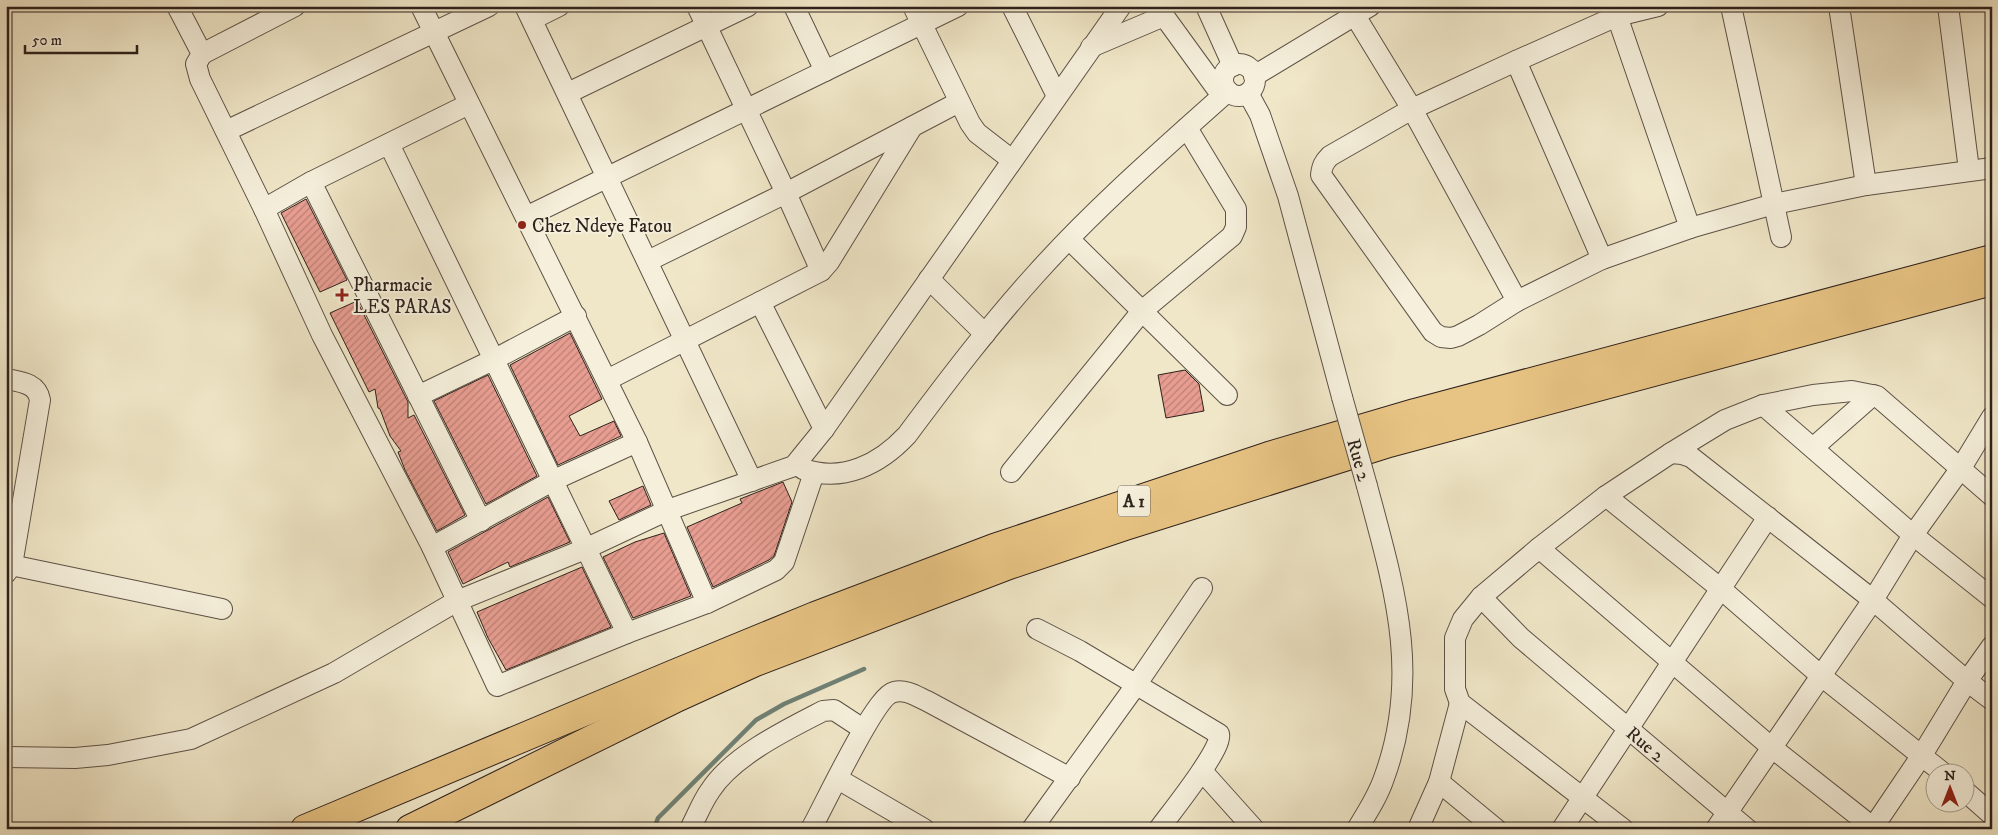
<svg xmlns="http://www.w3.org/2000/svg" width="1998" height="835" font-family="'IM FELL DW Pica',serif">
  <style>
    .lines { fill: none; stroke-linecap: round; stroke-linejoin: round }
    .stream { stroke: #6f8175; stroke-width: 4.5 }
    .building { fill: url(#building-hatch); stroke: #2e211c }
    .minor-casing { stroke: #5e5247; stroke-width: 22 }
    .highway-casing { stroke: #2e211c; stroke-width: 30 }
    .minor { stroke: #f5efdb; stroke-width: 20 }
    .highway { stroke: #e8c484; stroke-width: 28 }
    .minor-bridge-casing { stroke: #5e5247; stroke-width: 22; stroke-linecap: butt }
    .minor-bridge { stroke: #f5efdb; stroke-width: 20 }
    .poi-dot { fill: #8f2418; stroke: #f5efdb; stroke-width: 2 }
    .labels { text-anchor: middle; stroke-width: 4; stroke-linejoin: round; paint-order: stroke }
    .shield { fill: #f5efdb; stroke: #6a5f55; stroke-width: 1 }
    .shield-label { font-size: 18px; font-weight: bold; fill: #2e211c }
    .poi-label { font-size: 19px; fill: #2e211c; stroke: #f5efdb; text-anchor: start }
    .street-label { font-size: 19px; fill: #2e211c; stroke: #f5efdb }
  </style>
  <defs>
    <pattern id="building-hatch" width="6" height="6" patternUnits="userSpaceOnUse" patternTransform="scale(1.25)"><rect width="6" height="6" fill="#e89d91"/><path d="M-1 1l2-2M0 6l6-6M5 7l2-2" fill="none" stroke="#bc8076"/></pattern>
  </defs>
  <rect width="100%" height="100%" fill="#f0e7c8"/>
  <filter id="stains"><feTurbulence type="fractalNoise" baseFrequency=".004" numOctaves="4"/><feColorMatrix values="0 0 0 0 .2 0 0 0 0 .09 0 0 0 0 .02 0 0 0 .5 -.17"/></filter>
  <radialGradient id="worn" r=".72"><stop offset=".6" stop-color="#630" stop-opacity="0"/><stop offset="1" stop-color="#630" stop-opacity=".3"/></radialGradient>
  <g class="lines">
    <path class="stream" d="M654,829L658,818L756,720L784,704L864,669"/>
  </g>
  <g class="building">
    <path d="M306,199L347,280L320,292L281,213Z"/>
    <path d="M357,301L408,402V418L414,415L465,515L437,531L405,470L398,452L401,451L390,436L380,409L378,408L375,389L369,392L330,313Z"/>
    <path d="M570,333L602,399L569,416L580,436L614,421L621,436L558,465L510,365Z"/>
    <path d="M1185,370L1199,384L1204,411L1166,418L1158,375Z"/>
    <path d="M488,375L537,476L486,504L434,401Z"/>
    <path d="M783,482L792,502L774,556L769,560L713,587L687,527L742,503L740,499Z"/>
    <path d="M643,486L651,505L619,520L609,501Z"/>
    <path d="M548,497L570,542L510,567L508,562L463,584L448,552Z"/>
    <path d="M664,533L691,596L633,618L603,557L635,542Z"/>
    <path d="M582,567L611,627L506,670L488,638L477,612Z"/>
  </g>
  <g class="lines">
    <defs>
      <g id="minor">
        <path d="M177,6L202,54L196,64L200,79L264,209L322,335L432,547L497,686L627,633L707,603L776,570L784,562L814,473"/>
        <path d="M421,6L637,442L707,603"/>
        <path d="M525,6L752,481"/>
        <path d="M697,6L786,193L821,271"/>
        <path d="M794,6L825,71"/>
        <path d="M913,6L970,123L977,133L1012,160"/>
        <path d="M1012,6L1057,96"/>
        <path d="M1206,6L1233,66"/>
        <path d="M1658,6L1617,16L1516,61L1412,109L1330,156C1324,162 1322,166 1321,175L1433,332L1441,337L1451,338L1458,336L1479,325L1517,301L1602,259L1690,228L1774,204L1866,185L1992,168"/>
        <path d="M1731,6L1781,237"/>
        <path d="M1839,6L1866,185"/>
        <path d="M1948,6L1969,170"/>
        <path d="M1354,14L1412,109L1517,301"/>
        <path d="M1617,16L1690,228"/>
        <path d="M533,19L559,6"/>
        <path d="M1091,47L1164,16L1222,96"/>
        <path d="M202,54L295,6"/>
        <path d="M1516,61L1602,259"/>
        <circle cx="1239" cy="80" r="16"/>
        <path d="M1254,76L1370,6"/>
        <path d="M568,93L748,6"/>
        <path d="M1248,93L1260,115L1288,196L1342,397"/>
        <path d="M226,131L489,6"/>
        <path d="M389,144L627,633"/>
        <path d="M311,182L481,521"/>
        <path d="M264,209L311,182L469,104"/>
        <path d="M526,217L958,6"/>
        <path d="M1069,239L1227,395"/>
        <path d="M648,261L786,193L959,102"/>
        <path d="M929,279L985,334"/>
        <path d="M760,302L824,429"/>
        <path d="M6,379C21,382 37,383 40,400L12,565L6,573"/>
        <path d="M607,380L821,271L829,262L912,127"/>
        <path d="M418,396L495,359L576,316"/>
        <path d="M1763,405L1913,535L1992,598"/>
        <path d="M1814,447L1873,395"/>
        <path d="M1671,453L1682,454L1691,457L1873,600L1967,681L1992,700"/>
        <path d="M803,469C843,483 880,464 907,435C948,380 989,326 1035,275C1094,209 1162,150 1228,91"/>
        <path d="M1011,472L1142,311L1232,236L1236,227V209L1187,128"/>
        <path d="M1606,496L1721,589L1820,675L1942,772"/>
        <path d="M432,547L554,480L637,442"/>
        <path d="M1539,548L1771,747L1875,829"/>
        <path d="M6,564L222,609"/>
        <path id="s1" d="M1481,597L1521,638L1747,829"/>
        <path d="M1037,629L1080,651L1219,734C1224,747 1169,815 1159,829"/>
        <path d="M6,757L75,758L108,755L191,739L334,673L457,601L585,549L668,510L794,466L824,429L1121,6"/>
        <path d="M1202,771L1254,829"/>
        <path d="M838,779L924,829"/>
        <path d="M1439,782L1496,829"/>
        <path d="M1966,792L1992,815"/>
        <path d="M690,829C697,816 702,802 710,791C732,756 788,729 823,711L834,710L863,729"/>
        <path d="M811,829C824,806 875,696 894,692C906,689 916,696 927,701L1070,778"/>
        <path d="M1032,829L1136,685L1202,588"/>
        <path d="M1357,829C1367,813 1378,796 1384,778C1422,675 1394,587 1367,486"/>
        <path d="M1418,829L1439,782L1460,703"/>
        <path d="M1562,829L1768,517"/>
        <path d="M1623,829L1460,703L1455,689V638L1463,619L1481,597L1539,548L1606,496L1671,453L1725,420L1763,405L1813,395L1852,391L1877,396L1992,496"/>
        <path d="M1716,829L1873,600L1913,535L1961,468L1992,417"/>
        <path d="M1872,829L1922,755L1967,681L1992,646"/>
      </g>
      <g id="highway">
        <path d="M305,829L674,674L815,616L994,548L1269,456L1415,413L1992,259"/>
        <path d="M410,829L678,697L753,663L1009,565L1125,526L1389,443L1992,281"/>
      </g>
    </defs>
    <use href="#minor" class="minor-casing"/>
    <use href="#highway" class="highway-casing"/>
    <use href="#minor" class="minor"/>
    <use href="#highway" class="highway"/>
    <defs>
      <g id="minor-bridge">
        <path id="s2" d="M1342,397L1367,486"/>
      </g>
    </defs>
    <use href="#minor-bridge" class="minor-bridge-casing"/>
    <use href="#minor-bridge" class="minor-bridge"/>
  </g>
  <g class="poi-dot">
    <circle cx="522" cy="225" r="5"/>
    <path d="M339.5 287.5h5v5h5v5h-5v5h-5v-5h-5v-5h5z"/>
  </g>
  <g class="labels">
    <rect class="shield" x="1118" y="485.5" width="32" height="31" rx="4"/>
    <g class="shield-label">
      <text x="1134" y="507">A 1</text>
    </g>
    <g class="poi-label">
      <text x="532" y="232">Chez Ndeye Fatou</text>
      <text x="353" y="291">Pharmacie<tspan x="353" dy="22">LES PARAS</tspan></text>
    </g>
    <g class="street-label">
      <text dy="7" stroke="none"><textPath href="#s2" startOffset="65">Rue 2</textPath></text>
      <text dy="7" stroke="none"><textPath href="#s1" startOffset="221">Rue 2</textPath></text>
    </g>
  </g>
  <rect width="1998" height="835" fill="none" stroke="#f0e7c8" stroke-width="25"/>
  <rect x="8" y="8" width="1983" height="820" fill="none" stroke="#2e211c" stroke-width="2.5"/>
  <rect x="12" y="12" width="1973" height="810" fill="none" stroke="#2e211c"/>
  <g transform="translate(1950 788)"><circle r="24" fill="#f5efdb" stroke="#a59d8f"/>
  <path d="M0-4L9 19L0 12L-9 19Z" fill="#8f2418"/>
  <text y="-8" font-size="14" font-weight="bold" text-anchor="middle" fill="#2e211c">N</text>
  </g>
  <path d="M25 45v8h112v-8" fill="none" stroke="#2e211c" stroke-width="2.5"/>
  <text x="32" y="45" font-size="15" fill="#2e211c" stroke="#f5efdb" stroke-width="4" paint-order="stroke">50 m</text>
  <rect width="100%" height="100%" filter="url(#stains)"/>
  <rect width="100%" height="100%" fill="url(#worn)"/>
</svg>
